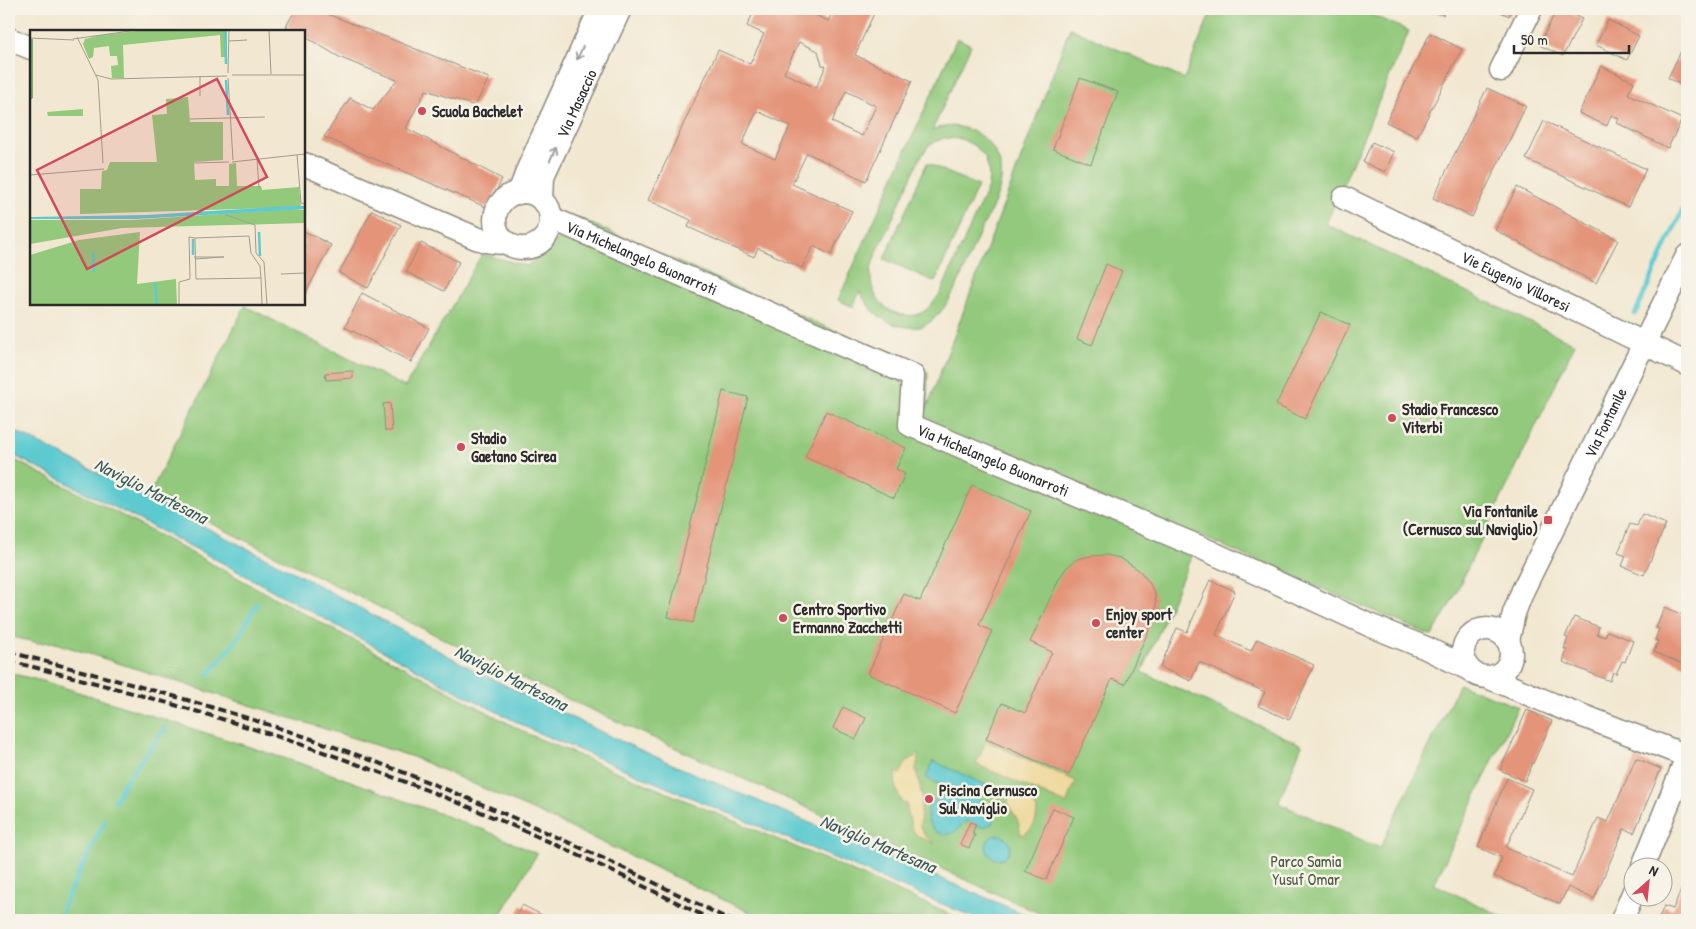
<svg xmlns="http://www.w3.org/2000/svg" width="1696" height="929" font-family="'Patrick Hand',sans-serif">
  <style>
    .green { fill: #92c97b; stroke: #5e7a53; fill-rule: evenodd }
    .sand { fill: #eeda9e; stroke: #8c8264 }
    .water { fill: #5dcad0; stroke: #447a7e }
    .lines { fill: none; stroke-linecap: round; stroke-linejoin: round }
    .stream { stroke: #5dcad0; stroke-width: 4.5 }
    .building { fill: #e49479; fill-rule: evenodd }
    .minor-casing { stroke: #8e8a7e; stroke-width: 25 }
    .minor { stroke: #fff; stroke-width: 22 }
    .rail { stroke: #2b2b2b; stroke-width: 4; stroke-dasharray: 8 4; stroke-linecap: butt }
    .oneway { stroke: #a0a0a0 }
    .poi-dot { fill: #d1495b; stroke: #f7f3e8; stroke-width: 2 }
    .labels { text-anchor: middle; stroke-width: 5; stroke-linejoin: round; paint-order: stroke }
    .street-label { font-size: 16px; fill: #2b2b2b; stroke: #f7f3e8 }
    .poi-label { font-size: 16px; font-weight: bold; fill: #2b2b2b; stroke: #f7f3e8; text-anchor: start }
    .park-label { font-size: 16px; fill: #4a5a43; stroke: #f7f3e8 }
    .water-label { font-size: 18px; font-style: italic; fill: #3a5b5d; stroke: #f7f3e8 }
    .inset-river { fill: none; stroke: #5dcad0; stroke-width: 2.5 }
    .inset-road { fill: none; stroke: #a29c8f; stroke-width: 1 }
    .view { fill: #d1495b; fill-opacity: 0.15; stroke: #d1495b; stroke-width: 2.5 }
    .inset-edge { fill: none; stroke: #2b2b2b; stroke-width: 2.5 }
  </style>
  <rect width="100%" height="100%" fill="#f7f3e8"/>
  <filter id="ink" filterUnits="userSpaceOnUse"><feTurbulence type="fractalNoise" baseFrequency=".02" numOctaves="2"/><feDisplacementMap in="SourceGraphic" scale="10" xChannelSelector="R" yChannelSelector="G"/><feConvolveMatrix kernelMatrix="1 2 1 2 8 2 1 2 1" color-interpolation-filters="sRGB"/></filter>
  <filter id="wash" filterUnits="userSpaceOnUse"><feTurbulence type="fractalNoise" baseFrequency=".0096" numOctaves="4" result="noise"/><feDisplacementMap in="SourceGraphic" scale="20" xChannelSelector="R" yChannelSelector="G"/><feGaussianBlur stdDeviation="1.12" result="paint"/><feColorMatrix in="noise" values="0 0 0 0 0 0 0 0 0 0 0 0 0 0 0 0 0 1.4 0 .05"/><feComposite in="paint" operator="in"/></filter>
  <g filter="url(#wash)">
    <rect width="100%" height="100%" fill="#f2e8d1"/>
    <g class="green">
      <path d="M1212,9H1358L1409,31L1326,224L1575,344L1453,599L1432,636L1200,536L1142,672L1302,745L1278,803L1380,848L1459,684L1518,707L1434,884L1510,920H1054L526,680L150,493L245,306L405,387L482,254L527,266L561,237L576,217L928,372L927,408L1070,28L1184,79Z"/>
      <path d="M957,38L971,45L932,131C935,130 939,127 943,127C970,122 997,142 1001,169C1004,191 987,217 978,236C967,261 949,319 920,327C913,328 905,327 898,325C880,321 867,307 860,291L853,307L838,300ZM944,138L961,139L975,146L985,157L989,171L988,187L940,294C927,310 921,319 899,314C878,308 867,287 872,266C874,256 881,245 885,235C897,209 908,184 920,158L929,145Z"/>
      <path d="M927,163L978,186L935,282L884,259Z"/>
      <path d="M9,457L121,515L528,734L831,862L963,920H766L548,817L413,757L52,642L38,643L9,636Z"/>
      <path d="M9,673L47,682L315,768L487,831L537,854L497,920H9Z"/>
    </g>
    <g class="sand">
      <path d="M986,741L1076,781L1066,804L976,764Z"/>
      <path d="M919,754L916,769L922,796L920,826L925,836L935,843C908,836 912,828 906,803L903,805L895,786L896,772L900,774L906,762Z"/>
      <path d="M1011,790L1031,800L1037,809C1037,822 1033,831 1021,835C1020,830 1019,824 1017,819C1011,807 1004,806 1011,790Z"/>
    </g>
    <g class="water">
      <path d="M9,428L288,569L478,672L614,738L681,768L1038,920H980L534,731L447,686L217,560L9,453Z"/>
      <path d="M933,761L986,785L979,801L994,810L995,816L992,824L983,827L966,821C960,825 957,832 950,834C934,838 921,818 930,805C934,800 939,798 944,796L946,789L944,786L926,778Z"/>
      <circle cx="998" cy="847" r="12"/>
    </g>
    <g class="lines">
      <g class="stream">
        <path d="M1635,314L1687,200"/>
        <path d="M208,675L236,641L257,604"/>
        <path d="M115,801L126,780L166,727"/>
        <path d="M58,920L68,895L105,821"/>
      </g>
    </g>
    <g id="blocks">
      <g class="building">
        <path d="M296,9H315L489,78L475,106L426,90L406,128L502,179L488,208L324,137L350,98L373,110L397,80L341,58L304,36V31H295L286,26Z"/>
        <path d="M755,9H802L828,21L834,9H876L855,55L912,81L866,181L807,153L792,184L852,211L831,255L813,246L802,268L758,248L754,257L688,227L691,220L648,200L718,50L750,64L764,34L747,26ZM799,42L818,51L822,65L826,66L816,88L784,73ZM846,91L876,106L862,136L832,122ZM757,111L790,126L775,159L742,144Z"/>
        <path d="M1429,9H1446L1443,15Z"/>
        <path d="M1494,9H1512L1509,16Z"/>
        <path d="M1557,9H1562L1582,19L1563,56L1539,45Z"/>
        <path d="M1608,20L1639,36L1627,60L1596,45Z"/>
        <path d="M1430,33L1462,49L1417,137L1386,122Z"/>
        <path d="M1683,47L1687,49V88L1668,78Z"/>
        <path d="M1601,66L1634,82L1628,94L1682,119L1668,148L1617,123L1619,119L1611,115L1607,126L1579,113Z"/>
        <path d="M1080,78L1118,92L1091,164L1053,149Z"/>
        <path d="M1487,88L1526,106L1472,217L1433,198Z"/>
        <path d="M1544,121L1646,169L1628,207L1526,159Z"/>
        <path d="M1372,142L1394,152L1385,172L1363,162Z"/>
        <path d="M1517,187L1618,240L1596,283L1495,230Z"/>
        <path d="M372,210L401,225L368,288L339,273Z"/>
        <path d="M304,231L331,245L304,296Z"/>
        <path d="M421,243L459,262L444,291L406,272Z"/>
        <path d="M1106,264L1122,271L1092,345L1077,339Z"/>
        <path d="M362,293L429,328L411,362L345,327Z"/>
        <path d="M1321,312L1350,325L1305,419L1276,405Z"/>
        <path d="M353,371V378L326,380L325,373Z"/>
        <path d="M723,391L748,397L693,623L668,617Z"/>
        <path d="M390,403L392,431H385L383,404Z"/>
        <path d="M826,411L906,448L896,469L905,474L894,498L805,457Z"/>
        <path d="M972,485L1031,511L979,625L992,631L955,713L868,674L904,594L920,601Z"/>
        <path d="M1642,514L1666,524L1644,575L1622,566L1626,556L1618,553L1630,524L1637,526Z"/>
        <path d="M1106,555L1120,558L1139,570L1149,582L1155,594L1156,607L1153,621L1125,684L1112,679L1069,775L986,739L1002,703L1025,713L1052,652L1030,642L1059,579L1067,567L1077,559L1090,556Z"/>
        <path d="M1210,580L1235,591L1216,635L1251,651L1257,639L1314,665L1289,720L1258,706L1265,692L1199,662L1191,681L1160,667L1177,628L1187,632Z"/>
        <path d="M1665,607L1687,617V666L1654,652L1658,641L1655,640L1659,629L1656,628Z"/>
        <path d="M1574,617L1599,627L1597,634L1605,637L1607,631L1633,641L1625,662L1622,661L1616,674L1613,672L1610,681L1563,662L1567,650L1564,649L1568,638L1565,637Z"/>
        <path d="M843,707L866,718L856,739L833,728Z"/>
        <path d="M1527,710L1552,721L1525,781L1500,770Z"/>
        <path d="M1636,758L1661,769L1634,833L1624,829L1594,899L1568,887L1560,904L1494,876L1502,858L1478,847L1507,778L1532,789L1506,848L1572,877L1598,818L1608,822Z"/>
        <path d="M1053,808L1074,817L1046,880L1025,871Z"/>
        <path d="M970,822L976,824L972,834L975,835L969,848L960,844Z"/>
        <path d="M1685,879L1687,880V919L1685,918L1684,920H1658L1664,906L1673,909Z"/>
        <path d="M522,905L552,920H514Z"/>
      </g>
    </g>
  </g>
  <g filter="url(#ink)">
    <use href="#blocks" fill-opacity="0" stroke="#8e8a7e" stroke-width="1"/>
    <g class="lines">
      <defs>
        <g id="minor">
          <path d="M9,39L31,48"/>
          <path d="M1501,70L1531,9"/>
          <path d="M304,164L476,238C486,241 495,244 506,242"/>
          <circle cx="523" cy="220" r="28"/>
          <path d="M519,193L528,169L600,9"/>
          <path id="s1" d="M1344,198L1687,364"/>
          <path id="s2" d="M542,200L543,176L620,9"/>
          <path id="s3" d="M551,218L913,376L910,425L1202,548L1369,625L1426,648L1467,668"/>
          <circle cx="1487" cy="653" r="24"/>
          <path id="s4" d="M1508,641L1514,613L1523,590L1687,256"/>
          <path d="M1490,678L1552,704L1687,756"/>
          <path d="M1643,866L1687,757"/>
          <path d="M1622,920L1634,891"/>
        </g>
      </defs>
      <use href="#minor" class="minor-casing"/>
      <use href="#minor" class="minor"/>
      <g class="rail">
        <path d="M9,652C117,680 224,708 329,745C467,793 600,855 730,920"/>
        <path d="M9,661C135,692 259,727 381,773C495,814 604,866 712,920"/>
      </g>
    </g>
    <defs><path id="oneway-shaft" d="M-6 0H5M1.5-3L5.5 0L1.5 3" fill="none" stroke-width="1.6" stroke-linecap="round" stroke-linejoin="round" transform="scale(1.25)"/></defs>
    <g class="oneway">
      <use href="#oneway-shaft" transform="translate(580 53) rotate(114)"/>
      <use href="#oneway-shaft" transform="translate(553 154) rotate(-65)"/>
    </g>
  </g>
  <g class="poi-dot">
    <circle cx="422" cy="111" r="5"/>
    <circle cx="1392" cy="418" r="5"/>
    <circle cx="461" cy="447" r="5"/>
    <rect x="1543" y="515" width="10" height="10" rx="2.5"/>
    <circle cx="783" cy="618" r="5"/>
    <circle cx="1096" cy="623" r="5"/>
    <circle cx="929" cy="799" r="5"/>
  </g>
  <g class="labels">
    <g class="street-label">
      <text dy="6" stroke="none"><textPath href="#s2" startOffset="104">Via Masaccio</textPath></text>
      <text dy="6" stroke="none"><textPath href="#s3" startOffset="99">Via Michelangelo Buonarroti</textPath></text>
      <text dy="6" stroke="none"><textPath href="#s1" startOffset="191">Vie Eugenio Villoresi</textPath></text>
      <text dy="6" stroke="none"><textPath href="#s4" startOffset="240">Via Fontanile</textPath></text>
      <text dy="6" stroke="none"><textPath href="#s3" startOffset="534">Via Michelangelo Buonarroti</textPath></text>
    </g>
    <g class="poi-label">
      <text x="432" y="117">Scuola Bachelet</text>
      <text x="1402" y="415">Stadio Francesco<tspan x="1402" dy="18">Viterbi</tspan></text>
      <text x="471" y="444">Stadio<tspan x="471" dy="18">Gaetano Scirea</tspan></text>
      <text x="1538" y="517" text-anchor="end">Via Fontanile<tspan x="1538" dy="18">(Cernusco sul Naviglio)</tspan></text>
      <text x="793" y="615">Centro Sportivo<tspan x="793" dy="18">Ermanno Zacchetti</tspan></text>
      <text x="1106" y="620">Enjoy sport<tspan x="1106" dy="18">center</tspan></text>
      <text x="939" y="796">Piscina Cernusco<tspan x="939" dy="18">Sul Naviglio</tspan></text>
    </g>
    <g class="park-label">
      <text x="1306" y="867">Parco Samia<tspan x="1306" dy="18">Yusuf Omar</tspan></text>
    </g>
    <g class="water-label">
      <text transform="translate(151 491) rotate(27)" y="6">Naviglio Martesana</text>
      <text transform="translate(511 678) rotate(27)" y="6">Naviglio Martesana</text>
      <text transform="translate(878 844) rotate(23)" y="6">Naviglio Martesana</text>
    </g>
  </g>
  <g transform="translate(30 30)">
    <rect width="275" height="275" fill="#f2e8d1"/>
    <path d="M116,0H197V27H191L190,5L93,15L94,48H82L81,36L88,35L87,26H80L79,16L64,18L63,27L59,29L53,14L55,9L71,5ZM158,67L160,92H193V130L164,132L165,150L186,149V156H199V134L206,133L207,156H231L232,160L269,157L271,177L50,184V159H71L72,141L77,140L80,132H127L122,85L137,84L136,69ZM53,79V86H18L17,82ZM262,179L275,180V193L92,198L0,214V190H103ZM110,202L107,254L146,249L147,275H0V225L49,210Z" fill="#92c97b"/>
    <path d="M0,9H3V68L0,70Z" fill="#75ad6b"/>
    <path d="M262,176H275V179L106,189H0V187L117,185Z" fill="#5dcad0"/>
    <path class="inset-river" d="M195,0L196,34M196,50L198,85M229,202L230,226M163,209V225M63,222L64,242M125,253L127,275"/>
    <path class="inset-road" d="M239,0L241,44M47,7L68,50L73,133M0,8L44,10M43,9L107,0M199,11L217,10M198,43L199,0M66,45L81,49L197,46M202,45H275M170,46V66M198,48L203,130M160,89L235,87M267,125L271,173L275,174M227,129L229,158M202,132L275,124M164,133L199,132M0,145L74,139M196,185L225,195L226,223L234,232L237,275M164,227H194L165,229M251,244L275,243M231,248L166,249L165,208L219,206L221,223L230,236L231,248L232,275M149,275V252L160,249L159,207L165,208"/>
    <path class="view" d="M187,49L237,147L57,239L7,140Z"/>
    <rect width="275" height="275" class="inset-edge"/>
  </g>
  <rect width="1696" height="929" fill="none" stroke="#f7f3e8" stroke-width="30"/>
  <g transform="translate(1648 882) rotate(27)"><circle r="24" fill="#f7f3e8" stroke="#a5a39c"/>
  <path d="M0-4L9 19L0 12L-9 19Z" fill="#d1495b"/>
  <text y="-8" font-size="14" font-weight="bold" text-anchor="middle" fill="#2b2b2b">N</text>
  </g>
  <path d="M1514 45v8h115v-8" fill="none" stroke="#2b2b2b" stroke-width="2.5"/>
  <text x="1521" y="45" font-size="15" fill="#2b2b2b" stroke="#f7f3e8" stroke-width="4" paint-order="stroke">50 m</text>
</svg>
